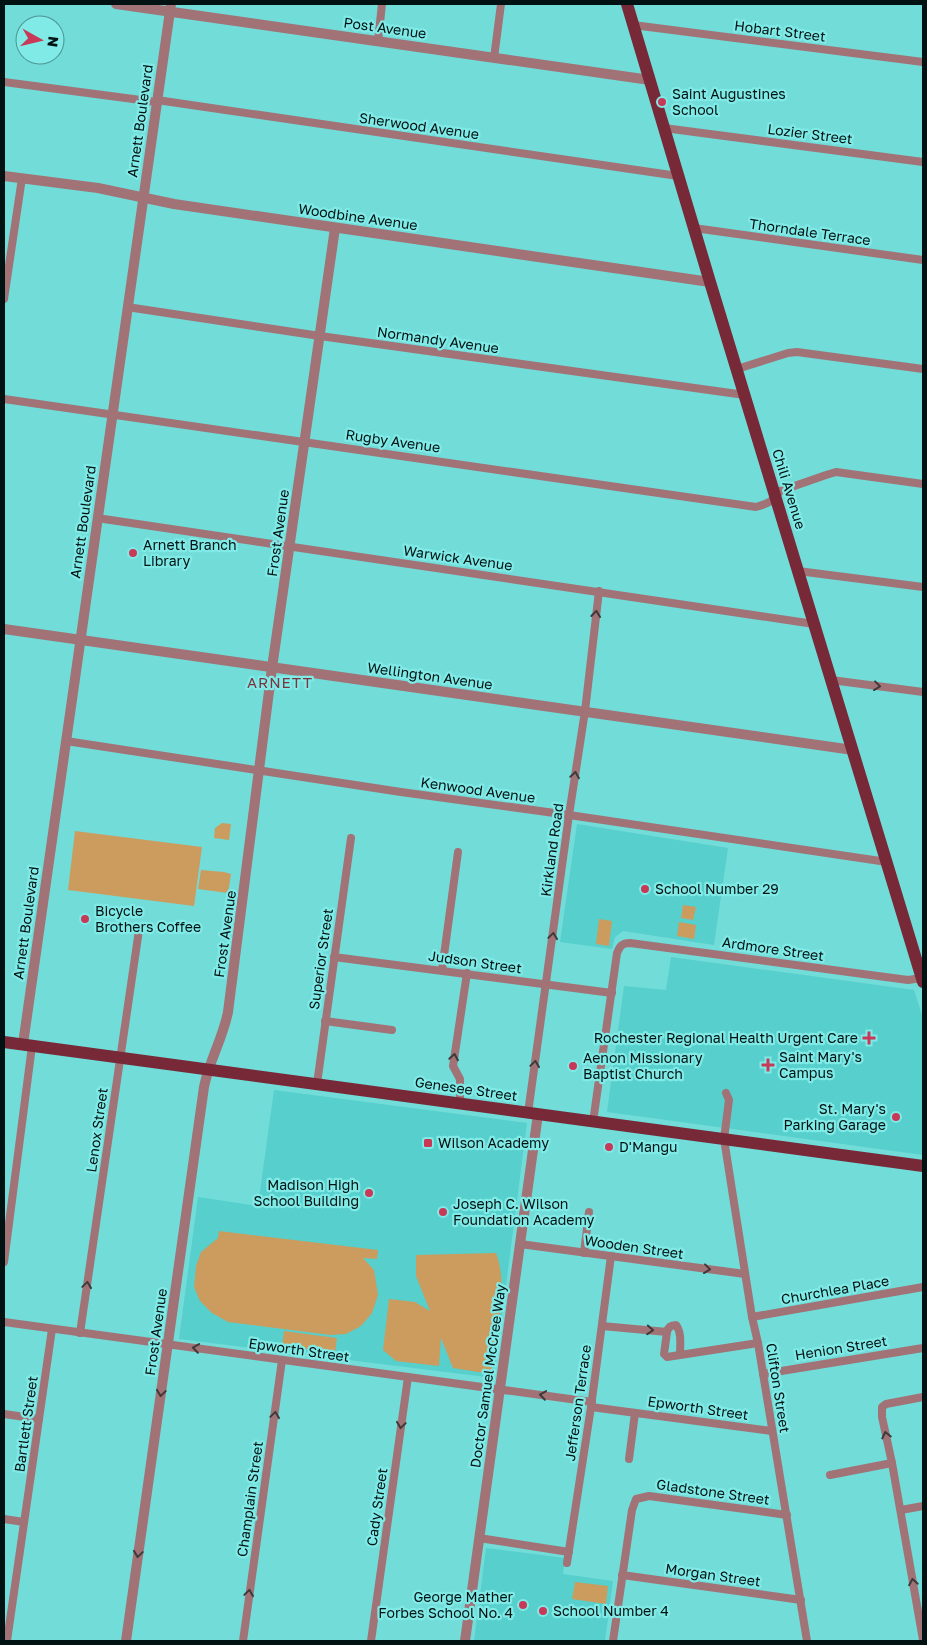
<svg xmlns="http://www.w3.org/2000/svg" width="927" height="1645" font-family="'Golos Text',sans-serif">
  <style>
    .built { fill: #57cfcc }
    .green { fill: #cb9c5d }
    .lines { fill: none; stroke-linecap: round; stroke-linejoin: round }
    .minor { stroke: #a17377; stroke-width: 8 }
    .tertiary { stroke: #a17377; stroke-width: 10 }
    .primary { stroke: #772937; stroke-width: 12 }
    .oneway { stroke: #40393a }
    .poi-dot { fill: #c83857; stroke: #80eae7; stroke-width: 2 }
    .labels { text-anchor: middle; stroke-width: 4.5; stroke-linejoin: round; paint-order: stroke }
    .street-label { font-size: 14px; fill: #001212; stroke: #80eae7 }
    .poi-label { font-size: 14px; fill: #001212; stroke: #80eae7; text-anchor: start }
    .neighbourhood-label { font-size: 15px; letter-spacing: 1px; fill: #7c353f; stroke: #80eae7 }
  </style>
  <rect width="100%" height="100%" fill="#72dcd9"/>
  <g class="built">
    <path d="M577,824L728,848L714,945L623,931L615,937L612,949L560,942Z"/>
    <path d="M671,957L914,990L923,1018V1155L607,1112L624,986L666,990Z"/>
    <path d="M274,1090L527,1123L494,1378L179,1339L198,1197L258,1206Z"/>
    <path d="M486,1548L565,1558L563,1574L613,1581L605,1641H474Z"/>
  </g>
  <g class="green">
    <path d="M222,823L231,824L229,840L214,838L215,828Z"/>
    <path d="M75,831L202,847L194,906L68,890Z"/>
    <path d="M201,870L224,872L231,874L228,893L198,889Z"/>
    <path d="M683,905L696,907L693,920L681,918Z"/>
    <path d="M599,919L612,921L609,946L596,944Z"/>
    <path d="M679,922L696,925L694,939L677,936Z"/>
    <path d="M219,1231L378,1250L377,1259L363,1258L374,1270L378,1295L372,1313L361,1326L346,1334L330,1335L228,1322L212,1313L200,1301L194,1287L196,1266L201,1252L218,1238Z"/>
    <path d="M496,1253C509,1286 496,1339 491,1374L453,1368L441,1338L439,1366L396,1361L383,1350L389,1299L415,1302L430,1311L416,1276V1255Z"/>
    <path d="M284,1331L337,1338L335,1353L282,1346Z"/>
    <path d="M575,1582L608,1586L606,1604L572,1599Z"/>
  </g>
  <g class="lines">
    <g class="minor">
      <path d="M633,25L923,62"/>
      <path d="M378,41L382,4"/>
      <path d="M494,58L501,4"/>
      <path d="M4,82L156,102"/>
      <path d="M157,100L678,176"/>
      <path d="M664,128L923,162"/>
      <path d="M694,228L923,260"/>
      <path d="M4,299L22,178"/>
      <path d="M127,307L320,336L745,395"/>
      <path d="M737,369L788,353L797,352L923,369"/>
      <path d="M4,399L756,507C767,504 774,501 780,491L826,475L836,472L923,484"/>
      <path d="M97,518L814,624"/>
      <path d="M798,571L923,587"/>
      <path d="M831,680L923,692"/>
      <path d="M66,741L401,792L569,815L887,862"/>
      <path d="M334,957L612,993"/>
      <path d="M442,970L458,852"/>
      <path d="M325,1021L392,1030"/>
      <path d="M317,1084L351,838"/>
      <path d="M726,1093L729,1100L724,1139L752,1317L758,1343L807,1641"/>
      <path d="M460,1103V1079L453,1066L467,973"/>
      <path d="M528,1113L569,815L585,711L599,591"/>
      <path d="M593,1122L617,953C620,946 622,943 630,943L908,980L922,978"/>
      <path d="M520,1244L745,1274"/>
      <path d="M584,1253L589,1212"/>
      <path d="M4,1262L32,1046"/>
      <path d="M752,1317L923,1287"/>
      <path d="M4,1322L592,1402"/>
      <path d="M602,1326L667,1332L664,1354L667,1357L758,1343"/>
      <path d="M667,1332C668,1327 671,1325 676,1325C682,1333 680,1345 680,1355"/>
      <path d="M80,1333L139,930"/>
      <path d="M763,1374L923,1348"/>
      <path d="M923,1397L886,1404L882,1407V1417L892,1463L923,1640"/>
      <path d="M591,1407L772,1431"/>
      <path d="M4,1414L39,1419"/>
      <path d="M629,1459L635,1413"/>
      <path d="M830,1475L892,1463"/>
      <path d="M901,1510L923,1506"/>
      <path d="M4,1519L24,1522"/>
      <path d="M479,1538L569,1552"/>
      <path d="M567,1563L591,1407L611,1256"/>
      <path d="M622,1575L801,1600"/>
      <path d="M7,1641L52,1329"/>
      <path d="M243,1641L282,1360"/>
      <path d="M371,1641L408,1377"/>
      <path d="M613,1641L632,1510L636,1499L649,1496L787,1515"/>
    </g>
    <g class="tertiary">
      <path d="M116,4L650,80"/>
      <path d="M4,176L98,188L174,204L710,282"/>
      <path d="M4,629L853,750"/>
      <path d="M23,1044L171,4"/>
      <path d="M126,1641L204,1087C209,1061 223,1038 228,1012L272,668L335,228"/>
      <path d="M465,1641L538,1114"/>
    </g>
    <g class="primary">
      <path d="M627,4L710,282L923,982"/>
      <path d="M4,1042L923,1166"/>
    </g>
  </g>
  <defs><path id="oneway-chevron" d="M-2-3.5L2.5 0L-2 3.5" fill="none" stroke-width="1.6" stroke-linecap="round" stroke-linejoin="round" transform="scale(1.25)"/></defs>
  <g class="oneway">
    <use href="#oneway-chevron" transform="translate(596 614) rotate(-84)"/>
    <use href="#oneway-chevron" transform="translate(877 686) rotate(7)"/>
    <use href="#oneway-chevron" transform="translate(575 775) rotate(-81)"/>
    <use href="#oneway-chevron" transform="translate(553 936) rotate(-82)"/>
    <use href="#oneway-chevron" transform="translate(454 1057) rotate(-81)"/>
    <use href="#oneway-chevron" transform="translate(535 1064) rotate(-82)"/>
    <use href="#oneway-chevron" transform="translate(707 1269) rotate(7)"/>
    <use href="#oneway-chevron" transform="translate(87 1285) rotate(-82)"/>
    <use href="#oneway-chevron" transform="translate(650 1330) rotate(4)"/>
    <use href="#oneway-chevron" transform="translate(196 1348) rotate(-172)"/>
    <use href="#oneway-chevron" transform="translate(161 1393) rotate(98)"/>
    <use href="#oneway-chevron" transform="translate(543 1395) rotate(-172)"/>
    <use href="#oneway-chevron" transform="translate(275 1415) rotate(-82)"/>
    <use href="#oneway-chevron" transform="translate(401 1425) rotate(98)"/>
    <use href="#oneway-chevron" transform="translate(886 1435) rotate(-103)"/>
    <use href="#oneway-chevron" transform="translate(138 1554) rotate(98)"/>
    <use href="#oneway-chevron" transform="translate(913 1582) rotate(-100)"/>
    <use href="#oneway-chevron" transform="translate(249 1593) rotate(-82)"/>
  </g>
  <g class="poi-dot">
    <circle cx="662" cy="102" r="5"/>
    <circle cx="133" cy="553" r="5"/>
    <circle cx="645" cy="889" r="5"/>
    <circle cx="85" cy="919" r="5"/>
    <path d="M866.5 1030.5h5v5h5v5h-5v5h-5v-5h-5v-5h5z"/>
    <path d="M765.5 1057.5h5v5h5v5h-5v5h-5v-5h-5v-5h5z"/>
    <circle cx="573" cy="1066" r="5"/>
    <circle cx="896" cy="1117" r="5"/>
    <rect x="423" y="1138" width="10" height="10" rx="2.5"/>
    <circle cx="609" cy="1147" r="5"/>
    <circle cx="369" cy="1193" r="5"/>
    <circle cx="443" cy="1212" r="5"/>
    <circle cx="523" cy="1605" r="5"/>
    <circle cx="543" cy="1611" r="5"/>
  </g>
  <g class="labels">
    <g class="street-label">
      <text transform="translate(385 28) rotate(8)" y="5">Post Avenue</text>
      <text transform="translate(780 31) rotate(7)" y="5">Hobart Street</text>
      <text transform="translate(140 121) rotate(-82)" y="5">Arnett Boulevard</text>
      <text transform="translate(419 126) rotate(8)" y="5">Sherwood Avenue</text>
      <text transform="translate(810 134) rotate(7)" y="5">Lozier Street</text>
      <text transform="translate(358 217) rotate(8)" y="5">Woodbine Avenue</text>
      <text transform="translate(810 232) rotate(8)" y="5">Thorndale Terrace</text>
      <text transform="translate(438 340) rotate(8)" y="5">Normandy Avenue</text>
      <text transform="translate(393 441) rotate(8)" y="5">Rugby Avenue</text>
      <text transform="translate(789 489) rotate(73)" y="5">Chili Avenue</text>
      <text transform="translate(83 522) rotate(-82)" y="5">Arnett Boulevard</text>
      <text transform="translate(278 533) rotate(-82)" y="5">Frost Avenue</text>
      <text transform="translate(458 558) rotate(8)" y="5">Warwick Avenue</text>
      <text transform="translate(430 676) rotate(8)" y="5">Wellington Avenue</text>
      <text transform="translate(478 790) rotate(8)" y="5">Kenwood Avenue</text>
      <text transform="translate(552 850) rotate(-82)" y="5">Kirkland Road</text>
      <text transform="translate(26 923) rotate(-82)" y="5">Arnett Boulevard</text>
      <text transform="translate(225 934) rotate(-82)" y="5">Frost Avenue</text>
      <text transform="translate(773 949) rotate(8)" y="5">Ardmore Street</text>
      <text transform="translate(321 959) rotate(-82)" y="5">Superior Street</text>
      <text transform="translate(475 962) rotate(8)" y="5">Judson Street</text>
      <text transform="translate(466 1089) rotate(8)" y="5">Genesee Street</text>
      <text transform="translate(97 1130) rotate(-82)" y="5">Lenox Street</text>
      <text transform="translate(634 1247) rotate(8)" y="5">Wooden Street</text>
      <text transform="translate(835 1290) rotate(-10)" y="5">Churchlea Place</text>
      <text transform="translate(156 1332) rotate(-82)" y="5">Frost Avenue</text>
      <text transform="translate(841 1348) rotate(-9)" y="5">Henion Street</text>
      <text transform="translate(299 1350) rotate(8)" y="5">Epworth Street</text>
      <text transform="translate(488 1376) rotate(-82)" y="5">Doctor Samuel McCree Way</text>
      <text transform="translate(778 1388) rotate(81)" y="5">Clifton Street</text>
      <text transform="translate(578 1403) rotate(-82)" y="5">Jefferson Terrace</text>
      <text transform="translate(698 1408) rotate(8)" y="5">Epworth Street</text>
      <text transform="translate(26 1424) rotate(-82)" y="5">Bartlett Street</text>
      <text transform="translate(713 1492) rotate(8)" y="5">Gladstone Street</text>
      <text transform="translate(250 1499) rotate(-82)" y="5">Champlain Street</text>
      <text transform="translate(377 1507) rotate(-82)" y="5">Cady Street</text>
      <text transform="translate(713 1575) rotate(8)" y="5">Morgan Street</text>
    </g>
    <g class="poi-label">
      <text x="672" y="99">Saint Augustines<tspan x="672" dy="16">School</tspan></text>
      <text x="143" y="550">Arnett Branch<tspan x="143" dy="16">Library</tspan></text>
      <text x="655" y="894">School Number 29</text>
      <text x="95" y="916">Bicycle<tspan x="95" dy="16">Brothers Coffee</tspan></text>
      <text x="858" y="1043" text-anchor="end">Rochester Regional Health Urgent Care</text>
      <text x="779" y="1062">Saint Mary's<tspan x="779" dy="16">Campus</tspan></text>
      <text x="583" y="1063">Aenon Missionary<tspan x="583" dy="16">Baptist Church</tspan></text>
      <text x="886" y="1114" text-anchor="end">St. Mary's<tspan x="886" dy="16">Parking Garage</tspan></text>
      <text x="438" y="1148">Wilson Academy</text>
      <text x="619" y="1152">D'Mangu</text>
      <text x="359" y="1190" text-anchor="end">Madison High<tspan x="359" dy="16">School Building</tspan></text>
      <text x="453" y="1209">Joseph C. Wilson<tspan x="453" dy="16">Foundation Academy</tspan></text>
      <text x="513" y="1602" text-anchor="end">George Mather<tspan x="513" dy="16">Forbes School No. 4</tspan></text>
      <text x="553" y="1616">School Number 4</text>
    </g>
    <g class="neighbourhood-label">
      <text x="280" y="688">ARNETT</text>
    </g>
  </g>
  <rect width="927" height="1645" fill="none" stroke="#001212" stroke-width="10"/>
  <g transform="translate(40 40) rotate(98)"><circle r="24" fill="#80eae7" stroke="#4d9492"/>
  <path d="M0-4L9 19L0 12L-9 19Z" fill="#c83857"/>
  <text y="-8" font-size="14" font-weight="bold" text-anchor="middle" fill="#001212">N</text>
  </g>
</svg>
